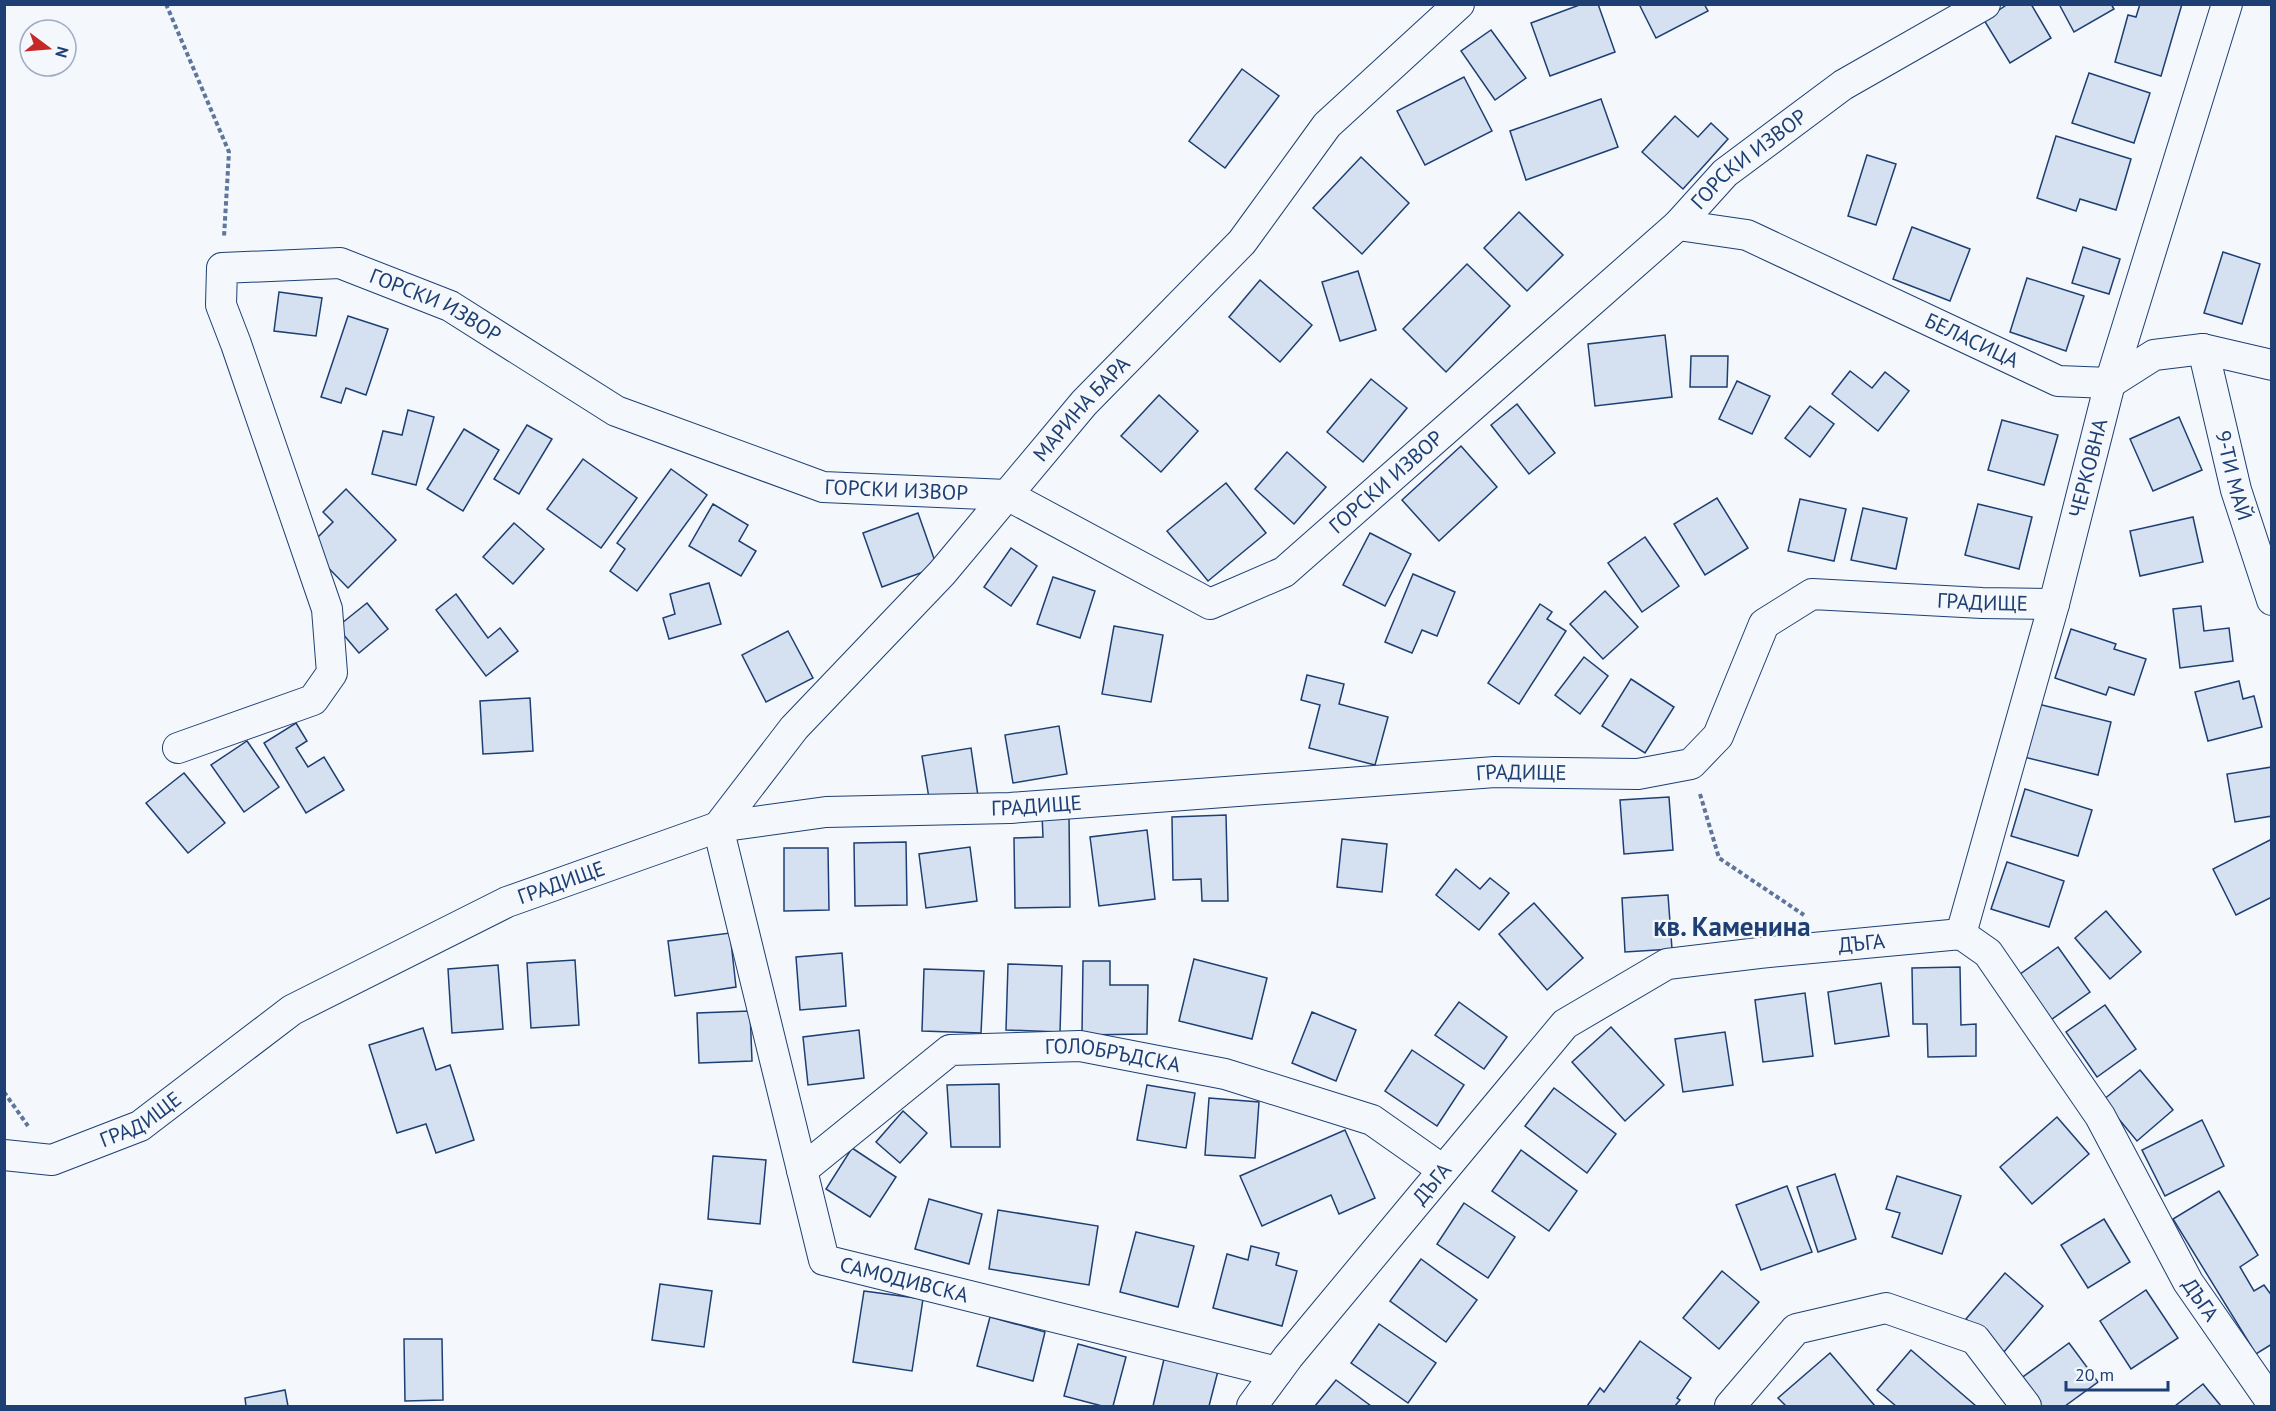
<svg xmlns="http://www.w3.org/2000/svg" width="2276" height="1411" font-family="'PT Sans',sans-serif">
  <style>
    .building { fill: #d5e0f0; stroke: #1d3f73; stroke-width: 1.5 }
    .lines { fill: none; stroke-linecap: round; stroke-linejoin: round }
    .minor-casing { stroke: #1d3f73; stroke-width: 32 }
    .path { stroke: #5e769c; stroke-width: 4; stroke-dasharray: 4.5 3; stroke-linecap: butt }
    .minor { stroke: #f4f7fb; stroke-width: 30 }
    .labels { text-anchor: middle; stroke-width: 4.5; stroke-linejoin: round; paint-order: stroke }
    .street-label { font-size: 21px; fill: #1d3f73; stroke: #f4f7fb }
    .district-label { font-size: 27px; font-weight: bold; fill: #1d3f73; stroke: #f4f7fb }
  </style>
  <rect width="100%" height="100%" fill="#f4f7fb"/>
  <g class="building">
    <path d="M1582,4H1598L1615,52L1550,76L1531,23Z"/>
    <path d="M1639,4H1704L1708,11L1656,38Z"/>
    <path d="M2008,4H2031L2051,38L2010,63L1984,20Z"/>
    <path d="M2059,4H2111L2114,9L2074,32Z"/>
    <path d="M2140,4H2182L2161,76L2115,62L2128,15L2136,17Z"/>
    <path d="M1491,30L1526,78L1495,100L1461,51Z"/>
    <path d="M1242,69L1279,96L1225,168L1189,141Z"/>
    <path d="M2089,73L2150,93L2134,143L2072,123Z"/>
    <path d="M1464,77L1492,131L1425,165L1397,111Z"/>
    <path d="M1601,99L1618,147L1526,180L1510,131Z"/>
    <path d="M1675,116L1698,137L1711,123L1728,139L1683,189L1642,152Z"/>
    <path d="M2056,136L2131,159L2116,210L2080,199L2076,211L2037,198Z"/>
    <path d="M1867,155L1896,164L1876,225L1848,216Z"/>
    <path d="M1361,157L1409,203L1362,254L1313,208Z"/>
    <path d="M1519,212L1563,255L1527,291L1484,248Z"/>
    <path d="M1912,227L1970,249L1950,301L1893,279Z"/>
    <path d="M2083,247L2120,259L2109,294L2072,283Z"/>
    <path d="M2223,252L2260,264L2242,324L2204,313Z"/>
    <path d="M1467,264L1510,306L1446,372L1403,329Z"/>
    <path d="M1358,271L1376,330L1340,341L1322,282Z"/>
    <path d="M2027,278L2084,296L2066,351L2010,332Z"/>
    <path d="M1260,280L1312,325L1280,362L1229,317Z"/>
    <path d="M279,292L322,298L316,336L274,331Z"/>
    <path d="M348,316L388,329L366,395L346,388L341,403L321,397Z"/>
    <path d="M1665,335L1672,397L1595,406L1588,344Z"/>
    <path d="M1691,356H1728L1727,387H1690Z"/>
    <path d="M1850,371L1872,388L1885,372L1909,391L1878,431L1832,394Z"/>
    <path d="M1371,379L1407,408L1363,462L1327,432Z"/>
    <path d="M1737,381L1770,396L1752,434L1719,419Z"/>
    <path d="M1159,395L1198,431L1161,472L1121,436Z"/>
    <path d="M1517,404L1555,453L1529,474L1491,425Z"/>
    <path d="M1810,406L1834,424L1810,457L1785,438Z"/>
    <path d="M408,410L434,417L416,485L372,474L383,431L402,435Z"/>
    <path d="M2179,417L2202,470L2153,491L2130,439Z"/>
    <path d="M2002,420L2058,435L2044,485L1988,470Z"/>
    <path d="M527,425L552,439L519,494L494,479Z"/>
    <path d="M464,429L499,450L463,511L427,489Z"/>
    <path d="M1461,446L1497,487L1439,541L1402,500Z"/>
    <path d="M1287,452L1326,487L1294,524L1255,489Z"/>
    <path d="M583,459L637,498L601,548L547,509Z"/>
    <path d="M671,469L707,495L637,591L610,571L625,549L617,543Z"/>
    <path d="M1226,483L1266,533L1208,581L1167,531Z"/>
    <path d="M346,489L396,540L348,588L308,547L333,522L323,512Z"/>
    <path d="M1717,498L1748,548L1705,575L1674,524Z"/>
    <path d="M1800,499L1846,509L1834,561L1788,551Z"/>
    <path d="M713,504L748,525L739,541L756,551L741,576L689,546Z"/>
    <path d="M1978,504L2032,517L2019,569L1965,555Z"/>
    <path d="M1863,508L1907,518L1896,569L1851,560Z"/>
    <path d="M918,513L937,567L882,587L863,533Z"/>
    <path d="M2193,517L2203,562L2140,576L2130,531Z"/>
    <path d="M514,523L544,549L513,584L483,557Z"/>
    <path d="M1370,533L1411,554L1385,606L1343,585Z"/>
    <path d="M1645,537L1679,586L1642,612L1608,563Z"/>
    <path d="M1011,548L1037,566L1011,606L984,587Z"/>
    <path d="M1413,574L1455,592L1437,636L1422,630L1412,653L1385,642Z"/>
    <path d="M1053,577L1095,591L1080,638L1037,624Z"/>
    <path d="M709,583L721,624L669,639L663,618L675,614L670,594Z"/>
    <path d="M1605,591L1638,627L1603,659L1570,624Z"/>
    <path d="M456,594L488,638L500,628L518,651L486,676L436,610Z"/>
    <path d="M367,603L388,629L359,653L337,627Z"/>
    <path d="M1540,604L1552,612L1547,619L1566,631L1519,704L1488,683Z"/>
    <path d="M2201,606L2204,631L2229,628L2233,661L2180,668L2173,609Z"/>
    <path d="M1114,626L1163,635L1151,702L1102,694Z"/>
    <path d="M2071,629L2116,644L2114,649L2146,659L2134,695L2109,687L2106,695L2055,678Z"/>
    <path d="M788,631L813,678L766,702L742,655Z"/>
    <path d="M1584,657L1608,676L1580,714L1555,695Z"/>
    <path d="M1307,675L1344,684L1339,704L1388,717L1375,765L1309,748L1320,705L1301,700Z"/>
    <path d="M1631,679L1674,707L1645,753L1602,726Z"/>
    <path d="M2239,681L2243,699L2254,696L2262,727L2208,741L2195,692Z"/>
    <path d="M530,698L533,751L483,754L480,701Z"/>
    <path d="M2038,704L2111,722L2098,775L2024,757Z"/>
    <path d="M296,723L307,741L296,748L308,767L324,757L344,790L306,813L264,743Z"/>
    <path d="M1059,726L1067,774L1013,783L1005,735Z"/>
    <path d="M247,741L279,787L244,812L211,765Z"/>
    <path d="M971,748L978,796L930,804L922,756Z"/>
    <path d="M2272,767V816L2235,822L2227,774Z"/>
    <path d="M184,773L225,823L188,853L146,803Z"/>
    <path d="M2025,789L2092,810L2078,856L2011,836Z"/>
    <path d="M1669,797L1673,850L1624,854L1620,800Z"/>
    <path d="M1069,814L1070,907L1015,908L1014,838L1043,837L1042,815Z"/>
    <path d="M1226,815L1228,901H1202L1201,879L1173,880L1172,817Z"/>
    <path d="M1147,830L1155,899L1099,906L1090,837Z"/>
    <path d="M1342,839L1387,844L1382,892L1337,887Z"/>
    <path d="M2272,839V897L2236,915L2213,869Z"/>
    <path d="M906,842L907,905L855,906L854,843Z"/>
    <path d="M970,847L977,901L926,908L919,854Z"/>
    <path d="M784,848H828L829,910L784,911Z"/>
    <path d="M2007,862L2064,881L2049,927L1991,909Z"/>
    <path d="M1456,869L1480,889L1490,878L1509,893L1479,930L1436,895Z"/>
    <path d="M1668,895L1672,949L1625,952L1622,898Z"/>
    <path d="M1534,903L1583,958L1547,990L1499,934Z"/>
    <path d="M2106,911L2141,952L2110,979L2075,938Z"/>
    <path d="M730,933L736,987L675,996L668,941Z"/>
    <path d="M2058,947L2090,992L2048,1022L2016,977Z"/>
    <path d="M842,953L846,1006L800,1010L796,957Z"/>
    <path d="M1194,959L1267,978L1252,1039L1179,1021Z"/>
    <path d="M575,960L579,1025L531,1028L527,963Z"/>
    <path d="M1083,961H1110V985H1148L1147,1034L1082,1035Z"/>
    <path d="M1008,964L1062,966L1060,1032L1006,1030Z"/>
    <path d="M498,965L503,1029L452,1033L448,969Z"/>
    <path d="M1960,967L1961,1025L1976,1024V1056L1928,1057L1927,1024H1913L1912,968Z"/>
    <path d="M924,969L984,971L981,1033L922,1031Z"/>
    <path d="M1881,983L1889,1036L1835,1044L1828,992Z"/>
    <path d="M1805,993L1813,1056L1763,1062L1755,1000Z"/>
    <path d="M1459,1002L1507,1037L1484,1069L1435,1035Z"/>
    <path d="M2105,1005L2136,1049L2097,1077L2066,1032Z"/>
    <path d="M750,1011L752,1061L699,1063L697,1013Z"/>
    <path d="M1312,1012L1356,1030L1336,1081L1292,1063Z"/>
    <path d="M1611,1027L1664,1085L1625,1121L1572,1062Z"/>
    <path d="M423,1028L436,1070L450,1065L474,1140L436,1153L426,1124L397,1133L369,1045Z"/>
    <path d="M859,1030L864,1078L808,1085L803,1037Z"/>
    <path d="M1725,1032L1733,1085L1683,1092L1675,1039Z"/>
    <path d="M1412,1050L1464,1085L1437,1126L1385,1091Z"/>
    <path d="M2140,1070L2173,1110L2137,1141L2103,1100Z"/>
    <path d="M999,1084L1000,1147H951L947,1085Z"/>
    <path d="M1147,1085L1195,1093L1186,1148L1137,1140Z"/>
    <path d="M1554,1088L1616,1134L1587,1173L1525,1126Z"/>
    <path d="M1209,1098L1259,1102L1255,1158L1205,1155Z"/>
    <path d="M903,1111L927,1133L900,1163L876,1142Z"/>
    <path d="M2057,1117L2089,1154L2032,1204L2000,1167Z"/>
    <path d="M2202,1120L2224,1166L2165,1196L2142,1150Z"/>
    <path d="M1345,1130L1375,1198L1339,1214L1331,1195L1262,1226L1240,1176Z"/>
    <path d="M852,1148L896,1177L870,1217L826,1189Z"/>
    <path d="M1521,1150L1577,1191L1549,1231L1492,1191Z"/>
    <path d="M713,1156L766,1160L760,1224L708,1219Z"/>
    <path d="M1835,1174L1856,1239L1818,1252L1797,1187Z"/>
    <path d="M1897,1176L1961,1196L1942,1254L1892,1237L1900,1213L1886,1209Z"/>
    <path d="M1787,1186L1812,1252L1761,1270L1736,1205Z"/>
    <path d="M2219,1191L2258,1255L2240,1267L2254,1291L2264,1285L2272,1296V1344L2256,1354L2173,1219Z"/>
    <path d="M929,1199L982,1214L969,1264L915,1249Z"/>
    <path d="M1464,1203L1515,1237L1488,1278L1437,1244Z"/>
    <path d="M998,1210L1098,1226L1089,1285L989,1269Z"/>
    <path d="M2104,1219L2130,1262L2088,1288L2061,1245Z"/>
    <path d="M1136,1232L1194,1246L1178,1307L1120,1292Z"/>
    <path d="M1251,1246L1279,1253L1276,1265L1297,1271L1282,1326L1213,1308L1227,1254L1248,1260Z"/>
    <path d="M1421,1259L1477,1300L1446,1342L1390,1301Z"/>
    <path d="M1722,1271L1759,1302L1719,1349L1683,1318Z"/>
    <path d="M2005,1273L2043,1306L2004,1352L1966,1319Z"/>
    <path d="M660,1284L712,1291L704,1347L652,1340Z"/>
    <path d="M2146,1290L2178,1338L2131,1369L2100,1321Z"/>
    <path d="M864,1291L923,1299L912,1371L853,1362Z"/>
    <path d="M990,1317L1045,1332L1033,1381L977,1366Z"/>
    <path d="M1379,1324L1436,1363L1408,1403L1351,1363Z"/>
    <path d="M404,1339H442L443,1400L405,1401Z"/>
    <path d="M1640,1341L1691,1378L1677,1398L1680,1400L1675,1406H1587L1600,1388L1604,1392Z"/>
    <path d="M2069,1343L2098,1382L2065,1406H2033L2016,1382Z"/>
    <path d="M1078,1344L1126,1357L1113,1406H1102L1064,1396Z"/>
    <path d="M1911,1350L1976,1406H1896L1877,1390Z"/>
    <path d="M1830,1353L1875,1406H1786L1778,1398Z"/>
    <path d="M1164,1359L1218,1371L1209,1406H1153Z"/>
    <path d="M1336,1380L1371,1406H1315Z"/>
    <path d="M2203,1384L2221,1406H2175Z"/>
    <path d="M285,1390L288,1406H246L245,1398Z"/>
  </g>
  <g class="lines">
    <defs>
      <g id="minor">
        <path id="s1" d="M1678,225L1747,235L2058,381L2110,383L2154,355L2203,349L2272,365"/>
        <path id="s2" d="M2203,349L2236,490L2272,600"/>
        <path id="s3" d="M178,748L313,700L332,673L327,609L236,344L221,305L222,268L340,263L450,306L616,411L823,487L1007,495L1210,604L1284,572L1678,225L1725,173L1843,85L1985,4"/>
        <path id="s4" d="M1961,934L2054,604L2110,383L2227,4"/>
        <path id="s5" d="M4,1155L52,1160L140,1126L292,1010L507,902L718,827L826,812L1010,808L1495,772L1638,774L1691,764L1718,736L1764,624L1812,594L1982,603L2054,604"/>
        <path id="s6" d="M802,1170L950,1050L1080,1046L1225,1074L1372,1120L1443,1170"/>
        <path id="s7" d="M1277,1372L824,1260L718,827L794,728L942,573L1084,403L1242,242L1327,125L1459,4"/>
        <path id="s8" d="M1252,1406L1288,1357L1565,1024L1667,964L1759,953L1961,934L1988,953L2100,1116L2188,1282L2272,1403"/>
        <path d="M1730,1406L1796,1329L1886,1308L1975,1339L2026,1406"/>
      </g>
    </defs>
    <use href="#minor" class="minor-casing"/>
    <g class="path">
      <path d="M166,4L229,152L224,237"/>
      <path d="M1700,794L1719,858L1804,915"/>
      <path d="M4,1092L28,1126"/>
    </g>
    <use href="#minor" class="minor"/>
  </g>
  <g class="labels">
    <g class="street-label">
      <text dy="7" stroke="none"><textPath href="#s3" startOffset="2370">ГОРСКИ ИЗВОР</textPath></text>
      <text dy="7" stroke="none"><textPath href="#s3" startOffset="822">ГОРСКИ ИЗВОР</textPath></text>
      <text dy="7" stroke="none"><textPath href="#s1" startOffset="318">БЕЛАСИЦА</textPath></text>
      <text dy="7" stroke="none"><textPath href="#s7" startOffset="1467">МАРИНА БАРА</textPath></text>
      <text dy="7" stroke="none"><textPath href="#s4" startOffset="483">ЧЕРКОВНА</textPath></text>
      <text dy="7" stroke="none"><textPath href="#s2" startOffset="130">9-ТИ МАЙ</textPath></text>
      <text dy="7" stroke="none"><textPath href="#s3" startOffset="1884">ГОРСКИ ИЗВОР</textPath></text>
      <text dy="7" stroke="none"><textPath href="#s3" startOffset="1326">ГОРСКИ ИЗВОР</textPath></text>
      <text dy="7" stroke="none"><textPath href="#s5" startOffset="2162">ГРАДИЩЕ</textPath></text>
      <text dy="7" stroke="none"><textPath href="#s5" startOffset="1604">ГРАДИЩЕ</textPath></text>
      <text dy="7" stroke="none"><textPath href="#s5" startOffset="1118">ГРАДИЩЕ</textPath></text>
      <text dy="7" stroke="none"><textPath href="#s5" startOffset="632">ГРАДИЩЕ</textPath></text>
      <text dy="7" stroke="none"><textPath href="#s8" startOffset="808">ДЪГА</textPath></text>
      <text dy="7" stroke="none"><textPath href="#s6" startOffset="354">ГОЛОБРЪДСКА</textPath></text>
      <text dy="7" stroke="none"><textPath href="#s5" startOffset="146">ГРАДИЩЕ</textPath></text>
      <text dy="7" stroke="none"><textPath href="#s8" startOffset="286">ДЪГА</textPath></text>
      <text transform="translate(904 1280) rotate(14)" y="7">САМОДИВСКА</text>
      <text dy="7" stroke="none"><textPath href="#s8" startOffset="1348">ДЪГА</textPath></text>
    </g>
    <g class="district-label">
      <text x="1732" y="936">кв. Каменина</text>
    </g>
  </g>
  <rect width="2276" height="1411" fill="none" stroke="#1d3f73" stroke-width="12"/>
  <g transform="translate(48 48) rotate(106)"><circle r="28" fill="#f4f7fb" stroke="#9eadc5" stroke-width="1.5"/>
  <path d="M0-4.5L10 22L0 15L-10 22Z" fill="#c62828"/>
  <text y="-9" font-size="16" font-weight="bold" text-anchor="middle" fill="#1d3f73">N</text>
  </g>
  <path d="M2066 1381v9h102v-9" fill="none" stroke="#1d3f73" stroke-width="3"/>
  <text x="2075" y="1381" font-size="18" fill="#1d3f73" stroke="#f4f7fb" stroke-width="4.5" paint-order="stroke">20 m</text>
</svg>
